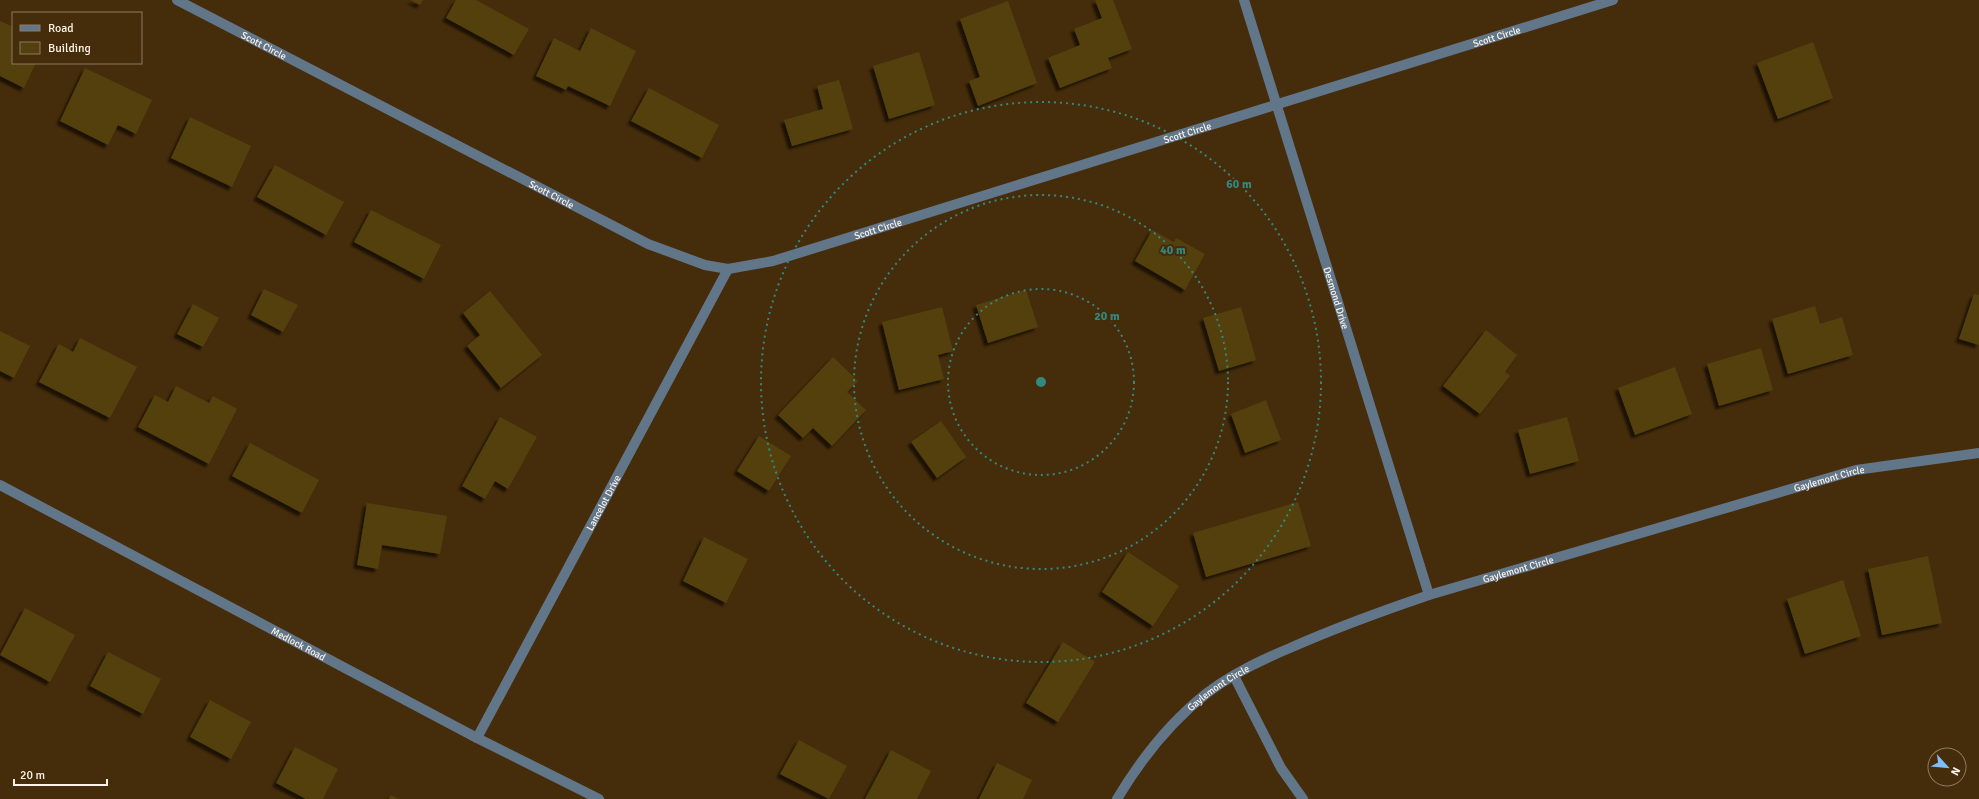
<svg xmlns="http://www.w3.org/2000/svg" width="1979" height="799" font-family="Signika,sans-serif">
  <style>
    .building { fill: #52410f; filter: url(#shadow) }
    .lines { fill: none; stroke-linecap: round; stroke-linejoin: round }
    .service { stroke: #62768a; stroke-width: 10 }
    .minor { stroke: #62768a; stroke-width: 10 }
    .ring { fill: none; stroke: #338980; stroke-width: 2; stroke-dasharray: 2 4 }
    .labels { text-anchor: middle; stroke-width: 4; stroke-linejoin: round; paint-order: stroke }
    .street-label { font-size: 10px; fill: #fcf2e8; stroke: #452c0a }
    .centre { fill: #338980; stroke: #452c0a; stroke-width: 2 }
    .ring-label { font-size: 12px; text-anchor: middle; font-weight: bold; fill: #338980; stroke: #452c0a; stroke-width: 4; stroke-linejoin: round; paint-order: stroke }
  </style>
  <defs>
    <filter id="shadow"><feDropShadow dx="-3.5" dy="3.5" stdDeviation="1" flood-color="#0009"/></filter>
  </defs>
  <rect width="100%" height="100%" fill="#452c0a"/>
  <g class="building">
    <path d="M410,0H423L420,5Z"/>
    <path d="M456,0H476L529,29L514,55L446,18Z"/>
    <path d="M1095,0H1113L1132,49L1108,58L1112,68L1060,88L1048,58L1080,45L1074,29L1102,18Z"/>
    <path d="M1008,1L1037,83L978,106L969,81L980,77L960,19Z"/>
    <path d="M0,21L13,27V63H36L24,88L0,76Z"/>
    <path d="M591,28L636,51L610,106L568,86L566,90L536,76L554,38L580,51Z"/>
    <path d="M1813,42L1833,98L1778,119L1757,63Z"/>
    <path d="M919,52L935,105L889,119L873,66Z"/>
    <path d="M85,68L152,100L136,134L118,125L108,145L60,121Z"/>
    <path d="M839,80L853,129L792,146L784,120L823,109L817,86Z"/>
    <path d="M649,88L719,125L702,158L631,121Z"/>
    <path d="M190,117L251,146L232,187L171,158Z"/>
    <path d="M275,165L344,202L326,235L257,197Z"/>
    <path d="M371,210L441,245L424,279L354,242Z"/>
    <path d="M1152,230L1174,242L1176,238L1205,254L1185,290L1135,261Z"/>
    <path d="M264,289L298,305L283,332L251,315Z"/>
    <path d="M1026,290L1038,327L988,343L976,305Z"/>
    <path d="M490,291L542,355L501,388L467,346L480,335L463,313Z"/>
    <path d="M1974,294L1979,295V345L1959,339Z"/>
    <path d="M193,304L219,318L203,347L177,334Z"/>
    <path d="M1815,306L1820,324L1842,317L1853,355L1788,374L1772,319Z"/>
    <path d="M942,307L953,351L938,355L944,379L899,390L882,322Z"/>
    <path d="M1241,307L1256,360L1219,371L1203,318Z"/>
    <path d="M1486,330L1517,355L1505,372L1510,376L1480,414L1443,386Z"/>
    <path d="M0,331L30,346L14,378L0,371Z"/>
    <path d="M80,338L137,367L110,418L39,382L59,344L73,352Z"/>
    <path d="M1761,348L1773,390L1719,406L1707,364Z"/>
    <path d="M833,357L858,381L847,392L866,410L832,446L813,428L803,438L778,415Z"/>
    <path d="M1675,367L1692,414L1635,435L1618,388Z"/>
    <path d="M176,386L209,403L213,396L237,409L209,464L138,427L155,395L168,402Z"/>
    <path d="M1266,400L1281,440L1245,453L1231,414Z"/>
    <path d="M500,417L537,437L508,489L495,481L485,499L462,486Z"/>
    <path d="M1567,417L1579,461L1530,474L1518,430Z"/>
    <path d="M941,421L966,457L937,478L911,442Z"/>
    <path d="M759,436L791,456L769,491L737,471Z"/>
    <path d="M250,443L319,480L302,513L232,476Z"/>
    <path d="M1298,502L1311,546L1206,577L1193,533Z"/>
    <path d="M367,503L447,516L440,554L382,545L378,569L357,565Z"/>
    <path d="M704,537L748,559L726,603L683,581Z"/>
    <path d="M1128,552L1179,586L1153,626L1102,592Z"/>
    <path d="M1928,556L1942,623L1882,635L1868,569Z"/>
    <path d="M1843,580L1861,636L1805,654L1787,599Z"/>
    <path d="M25,608L75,635L50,682L0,655Z"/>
    <path d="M1063,642L1095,662L1058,722L1026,703Z"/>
    <path d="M108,652L161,679L143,714L90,686Z"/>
    <path d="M210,700L251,722L231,759L190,737Z"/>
    <path d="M799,740L847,766L829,799L780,774Z"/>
    <path d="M295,747L338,769L323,799H306L276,783Z"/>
    <path d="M891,750L931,771L917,799H865Z"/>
    <path d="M997,763L1032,780L1023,799H979Z"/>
    <path d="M391,795L399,799H389Z"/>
  </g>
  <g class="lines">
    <path class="service" d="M1234,676L1281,768L1303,799"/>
    <g class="minor">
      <path id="s1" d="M177,0L648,244L705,265L728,269L773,261L1613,0"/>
      <path id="s2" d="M1244,0L1429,595"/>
      <path id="s3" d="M0,485L477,738L599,799"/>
      <path id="s4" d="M477,738L728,269"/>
      <path id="s5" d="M1117,799C1141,759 1170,722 1207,693C1232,674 1261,660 1290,648C1335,628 1382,611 1429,595L1856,470L1979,453"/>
    </g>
  </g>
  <g class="ring">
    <circle cx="1041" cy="382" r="93"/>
    <circle cx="1041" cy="382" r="187"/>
    <circle cx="1041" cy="382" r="280"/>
  </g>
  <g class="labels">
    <g class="street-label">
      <text dy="4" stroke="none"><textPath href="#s1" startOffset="1418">Scott Circle</textPath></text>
      <text dy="4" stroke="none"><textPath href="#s1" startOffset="98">Scott Circle</textPath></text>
      <text dy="4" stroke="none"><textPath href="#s1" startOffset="1094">Scott Circle</textPath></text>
      <text dy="4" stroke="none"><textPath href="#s1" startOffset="422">Scott Circle</textPath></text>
      <text dy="4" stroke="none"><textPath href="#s1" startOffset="770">Scott Circle</textPath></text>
      <text dy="4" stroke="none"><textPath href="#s2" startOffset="312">Desmond Drive</textPath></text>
      <text dy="4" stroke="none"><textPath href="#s5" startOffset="800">Gaylemont Circle</textPath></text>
      <text dy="4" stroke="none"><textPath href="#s4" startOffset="267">Lancelot Drive</textPath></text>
      <text dy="4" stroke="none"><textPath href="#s5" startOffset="476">Gaylemont Circle</textPath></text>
      <text dy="4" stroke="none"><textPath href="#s3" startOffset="338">Medlock Road</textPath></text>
      <text dy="4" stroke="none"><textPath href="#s5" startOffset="152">Gaylemont Circle</textPath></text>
    </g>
  </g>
  <circle cx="1041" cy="382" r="6" class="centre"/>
  <g class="ring-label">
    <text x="1239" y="188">60 m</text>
    <text x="1173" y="254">40 m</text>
    <text x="1107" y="320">20 m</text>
  </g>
  <rect x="12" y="12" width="130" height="52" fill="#452c0a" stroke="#8e7b63"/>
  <rect x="20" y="25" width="20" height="6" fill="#62768a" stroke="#8e7b63"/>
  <text x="48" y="32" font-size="12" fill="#fcf2e8">Road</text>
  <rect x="20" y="42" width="20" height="12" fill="#52410f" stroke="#8e7b63"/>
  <text x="48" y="52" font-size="12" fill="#fcf2e8">Building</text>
  <g transform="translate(1947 767) rotate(117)"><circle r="19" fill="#452c0a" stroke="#8e7b63"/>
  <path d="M0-3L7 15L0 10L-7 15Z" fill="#7fbdfa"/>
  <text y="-6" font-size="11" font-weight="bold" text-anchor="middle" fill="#fcf2e8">N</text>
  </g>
  <path d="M14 779v6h93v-6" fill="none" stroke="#fcf2e8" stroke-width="2"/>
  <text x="20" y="779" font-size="12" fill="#fcf2e8" stroke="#452c0a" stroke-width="3" paint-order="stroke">20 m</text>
</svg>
